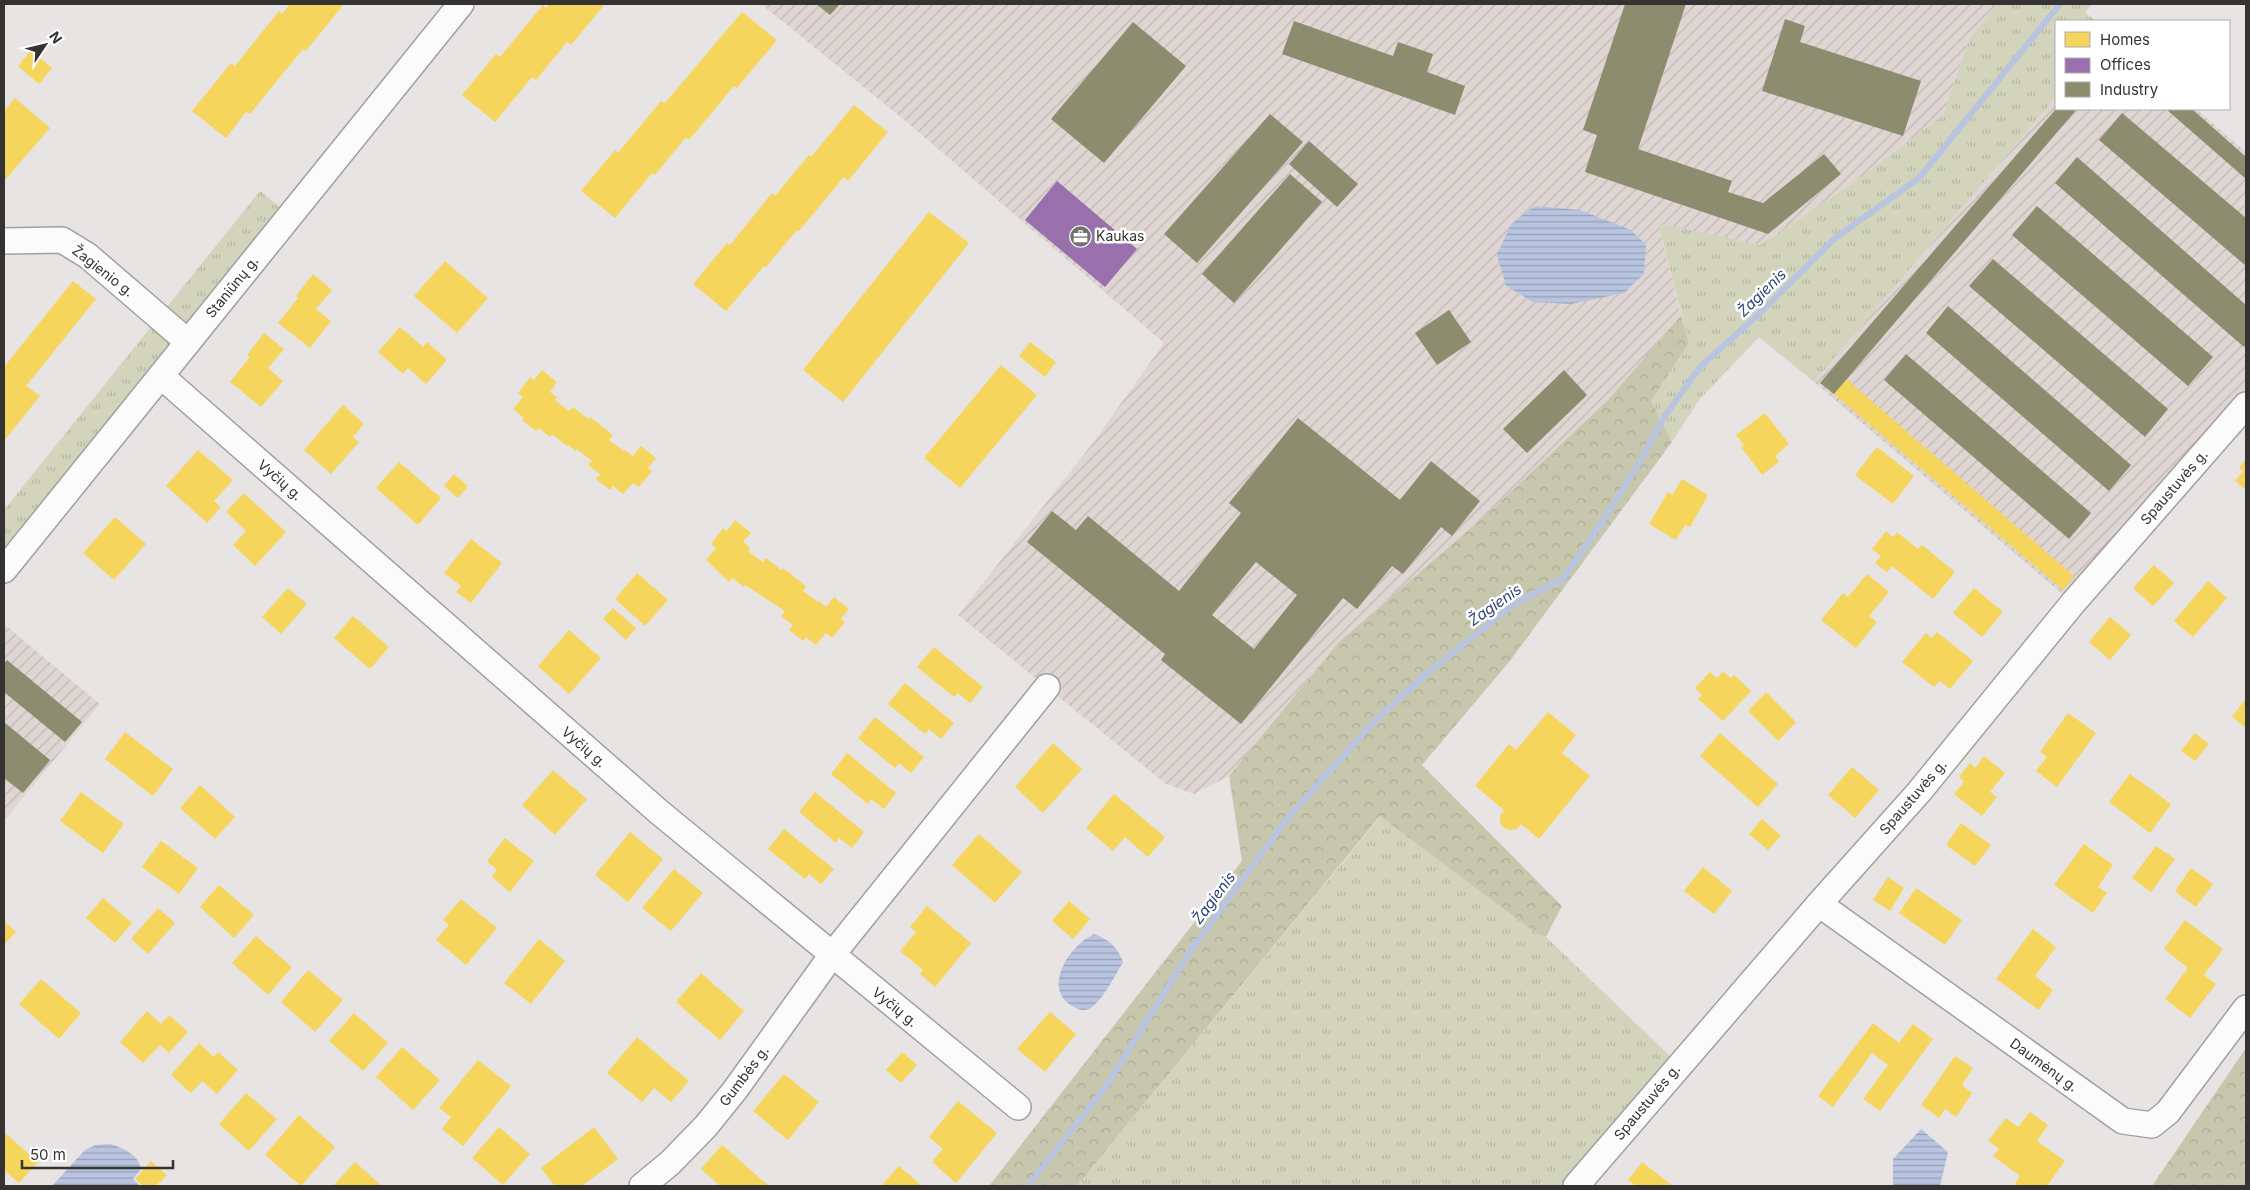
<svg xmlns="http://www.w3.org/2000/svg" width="2250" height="1190" font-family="Inter,sans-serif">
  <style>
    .industrial { fill: url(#industrial-furrows) }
    .grass { fill: url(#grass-tufts) }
    .forest { fill: url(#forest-crowns) }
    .water { fill: url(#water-rules) }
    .homes { fill: #f6d55c }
    .offices { fill: #9970ab }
    .industry { fill: #8c8c6e; fill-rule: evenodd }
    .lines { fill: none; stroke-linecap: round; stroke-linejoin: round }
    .stream { stroke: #b8c4e0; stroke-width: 6 }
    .minor-casing { stroke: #a2a09f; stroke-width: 28 }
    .minor { stroke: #fbfbfb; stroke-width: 25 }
    .labels { text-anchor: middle; stroke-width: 5; stroke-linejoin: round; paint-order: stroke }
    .poi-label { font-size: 14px; fill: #353332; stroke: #fff; text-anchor: start }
    .street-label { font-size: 14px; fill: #353332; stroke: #fff }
    .water-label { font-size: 15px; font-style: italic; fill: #2e4476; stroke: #fff }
  </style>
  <defs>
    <pattern id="industrial-furrows" width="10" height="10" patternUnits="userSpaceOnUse" patternTransform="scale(1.25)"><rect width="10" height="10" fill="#dfd6d3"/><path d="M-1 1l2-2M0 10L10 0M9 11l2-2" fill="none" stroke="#c0b8b6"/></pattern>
    <pattern id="grass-tufts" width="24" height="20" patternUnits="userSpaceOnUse" patternTransform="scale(1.25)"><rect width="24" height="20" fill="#d3d4bc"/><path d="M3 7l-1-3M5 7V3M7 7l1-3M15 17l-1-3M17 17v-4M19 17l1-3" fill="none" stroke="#b6b6a2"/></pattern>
    <pattern id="forest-crowns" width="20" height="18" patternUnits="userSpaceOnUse" patternTransform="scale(1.25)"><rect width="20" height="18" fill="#c7c7ae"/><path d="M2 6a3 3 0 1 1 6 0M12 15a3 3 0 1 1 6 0" fill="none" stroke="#acab96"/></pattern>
    <pattern id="water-rules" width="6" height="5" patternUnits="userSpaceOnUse" patternTransform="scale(1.25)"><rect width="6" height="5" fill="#b8c4e0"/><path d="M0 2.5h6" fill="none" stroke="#96a0b6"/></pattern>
  </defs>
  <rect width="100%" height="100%" fill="#e7e4e3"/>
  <g class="industrial">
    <path d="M761,4H1998L1970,37L1943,115L1856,181L1760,245L1658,224L1681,315L1608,400L1488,513L1339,642L1229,776L1194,794L1166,784L958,615L1092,444L1164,343L908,123Z"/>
    <path d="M2056,97V109H2196L2246,152V392L2069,600L1814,382Z"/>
    <path d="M4,624L100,704L4,821Z"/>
  </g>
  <g class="grass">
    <path d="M1998,4H2092L2085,12L2096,21H2056V97L1814,382L1759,337L1699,400L1672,442L1651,401L1689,343L1658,223L1760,245L1856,181L1943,115L1970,37Z"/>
    <path d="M260,191L282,209L4,550V510Z"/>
    <path d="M1381,816L1532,930L1546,937L1673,1059L1564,1186H1077Z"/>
  </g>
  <g class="forest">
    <path d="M1681,315L1689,343L1651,401L1672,442L1509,662L1422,765L1562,906L1546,937L1532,930L1380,816L1077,1186H989L1242,861L1229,776L1339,642L1488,513L1608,400Z"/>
    <path d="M2246,1048V1186H2152Z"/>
  </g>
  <g class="water">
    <path d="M1535,206L1580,210L1631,230L1646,245L1644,274L1624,293L1571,304L1533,302L1506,286L1497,255L1511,224Z"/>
    <path d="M1094,934C1109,940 1117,946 1123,962C1116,974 1102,1002 1089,1009C1083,1011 1079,1010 1074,1007C1040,989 1070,945 1094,934Z"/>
    <path d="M1921,1129L1948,1152L1940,1186H1893V1159Z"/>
    <path d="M110,1144C123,1148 138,1154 141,1169L133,1179L140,1186H52L85,1150L95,1145Z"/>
  </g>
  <g class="homes">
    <path d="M290,4H344L306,51L303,49L250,114L246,112L226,138L192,111L231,63L235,66L279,11L282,14Z"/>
    <path d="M550,4H605L571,45L567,42L536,80L532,77L495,122L462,95L496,54L500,57L543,5L546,8Z"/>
    <path d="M742,12L777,40L737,88L734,86L689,140L686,137L655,175L652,173L615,218L581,191L615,150L618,153L661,101L665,103Z"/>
    <path d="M31,50L52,68L39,84L18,66Z"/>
    <path d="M15,98L50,128L4,181V111Z"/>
    <path d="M854,105L888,132L848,181L844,177L799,231L797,230L765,268L764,266L726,311L693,284L727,243L730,245L772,193L775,196L809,155L811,157Z"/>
    <path d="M929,212L969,243L843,402L803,370Z"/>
    <path d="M445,261L488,298L457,333L414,296Z"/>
    <path d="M313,274L332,290L316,309L331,321L310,348L278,323L298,298L296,296Z"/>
    <path d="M73,281L96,299L26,386L40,396L4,441V367Z"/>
    <path d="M400,327L423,347L427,342L447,360L426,384L408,368L403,374L378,352Z"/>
    <path d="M264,333L284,349L268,368L283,381L261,407L230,382L250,357L247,355Z"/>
    <path d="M1030,342L1056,362L1045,377L1019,356Z"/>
    <path d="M1001,365L1037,395L960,488L924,458Z"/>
    <path d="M542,370L557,382L550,392L557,397L555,400L569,411L573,407L588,419L590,417L613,435L609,440L624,451L625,450L633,456L641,446L656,458L648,468L652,471L639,487L633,483L623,494L613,486L610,490L596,479L600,474L588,465L592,461L577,449L576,451L568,445L567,446L552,434L550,437L539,428L536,431L522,420L524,418L513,409L523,397L518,393L530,377L534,380Z"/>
    <path d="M1846,379L2074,576L2063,590L1834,394Z"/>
    <path d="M343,405L364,424L353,437L359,442L331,474L304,450Z"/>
    <path d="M1765,413L1789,444L1775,456L1779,462L1762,475L1741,447L1744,445L1736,435Z"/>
    <path d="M1877,447L1914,476L1893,504L1855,475Z"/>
    <path d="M198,450L233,480L214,501L221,507L207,523L166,486Z"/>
    <path d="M2246,458V490L2235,481L2243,471L2239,468Z"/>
    <path d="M399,462L441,498L418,525L376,488Z"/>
    <path d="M454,474L468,486L458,498L444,486Z"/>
    <path d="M1682,479L1708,495L1690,527L1685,525L1676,540L1649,524L1668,492L1672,495Z"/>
    <path d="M244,493L286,532L255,566L233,545L246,531L226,512Z"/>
    <path d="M115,517L146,544L114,580L83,553Z"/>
    <path d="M735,520L751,533L743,542L750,548L748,551L763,562L766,558L781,570L783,568L806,586L803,591L818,602L819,601L826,607L834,597L849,609L841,619L845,622L832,638L826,633L816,645L806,637L803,641L789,630L793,625L781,616L785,611L745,585L744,587L732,578L729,582L706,560L716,548L711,544L723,528L727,531Z"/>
    <path d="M1886,531L1893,537L1897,532L1918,549L1922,545L1955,572L1933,599L1892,566L1887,572L1875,563L1881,556L1872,549Z"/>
    <path d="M471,539L502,563L471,603L456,592L461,586L444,573Z"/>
    <path d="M2154,565L2174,583L2153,606L2133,588Z"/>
    <path d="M637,573L668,600L645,626L615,599Z"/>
    <path d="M1867,574L1889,592L1869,616L1877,622L1856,648L1821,620L1843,593L1848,597Z"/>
    <path d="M2208,581L2227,598L2193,637L2174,621Z"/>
    <path d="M288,588L307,604L281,634L262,617Z"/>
    <path d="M1974,588L2003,612L1982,637L1953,613Z"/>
    <path d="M613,608L636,628L626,640L603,619Z"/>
    <path d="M353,616L389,647L370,669L334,638Z"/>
    <path d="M2110,617L2131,635L2110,660L2089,642Z"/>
    <path d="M569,630L601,658L569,694L538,666Z"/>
    <path d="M1937,632L1973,661L1950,689L1940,681L1934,687L1902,662L1926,633L1932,638Z"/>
    <path d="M934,647L983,687L970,703L958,693L954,697L917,667Z"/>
    <path d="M1710,672L1717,678L1723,672L1731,678L1734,675L1751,691L1723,721L1698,699L1702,695L1695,688Z"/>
    <path d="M905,683L954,723L941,739L929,729L925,734L888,704Z"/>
    <path d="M1766,692L1796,722L1778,741L1748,711Z"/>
    <path d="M2246,698V728L2232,717Z"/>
    <path d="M1548,712L1576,735L1562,753L1590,776L1539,839L1521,824L1517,829L1510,830L1504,828L1500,822V816L1504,810L1475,786L1509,744L1516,750Z"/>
    <path d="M2068,713L2096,733L2057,787L2036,771L2047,757L2040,752Z"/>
    <path d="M875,717L924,757L911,773L899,763L895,768L858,738Z"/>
    <path d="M125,732L173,769L153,796L105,759Z"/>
    <path d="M1720,733L1778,784L1758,807L1700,756Z"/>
    <path d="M2195,733L2209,744L2195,761L2181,751Z"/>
    <path d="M1053,743L1082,769L1043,813L1015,787Z"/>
    <path d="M847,753L896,793L884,809L871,799L868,804L831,774Z"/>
    <path d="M1984,756L2005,773L1990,792L1997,797L1982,816L1954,794L1964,782L1959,777L1970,763L1975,768Z"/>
    <path d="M1852,767L1879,790L1855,818L1828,795Z"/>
    <path d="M553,770L587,799L555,835L522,805Z"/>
    <path d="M2130,774L2171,804L2150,833L2109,802Z"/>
    <path d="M200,785L235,817L215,839L180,808Z"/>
    <path d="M81,792L124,824L103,853L60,821Z"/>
    <path d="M815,792L864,832L852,848L839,838L836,843L799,812Z"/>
    <path d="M1114,794L1165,837L1148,857L1125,837L1113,851L1086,828Z"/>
    <path d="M1762,819L1781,836L1768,850L1749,834Z"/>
    <path d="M1961,823L1991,845L1975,866L1946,845Z"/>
    <path d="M784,829L834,869L821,884L809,874L805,879L768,849Z"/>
    <path d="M630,832L663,859L628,902L595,875Z"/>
    <path d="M979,834L1022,872L995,903L952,865Z"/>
    <path d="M505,838L534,861L510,892L492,877L497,870L487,861Z"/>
    <path d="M161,841L198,868L179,894L142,867Z"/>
    <path d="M2084,844L2113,865L2098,887L2107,893L2093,913L2054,885Z"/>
    <path d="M2156,846L2175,859L2151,892L2132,878Z"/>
    <path d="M1703,867L1732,891L1714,914L1684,891Z"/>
    <path d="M2191,868L2213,884L2196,907L2175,891Z"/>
    <path d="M674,869L703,893L671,931L642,908Z"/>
    <path d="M1888,877L1904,888L1890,911L1873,900Z"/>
    <path d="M219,885L254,915L234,938L200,907Z"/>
    <path d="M1916,888L1962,920L1945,945L1899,913Z"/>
    <path d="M103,898L132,923L115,943L86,918Z"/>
    <path d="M461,899L497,928L466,965L436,940L449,925L443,920Z"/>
    <path d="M1069,901L1090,919L1073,939L1052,921Z"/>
    <path d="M927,906L971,943L935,987L920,974L923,970L900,951L916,932L910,927Z"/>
    <path d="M158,908L175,923L148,954L131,939Z"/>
    <path d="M2185,920L2223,949L2204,975L2216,984L2190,1018L2165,999L2188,968L2164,949Z"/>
    <path d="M4,921L16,932L4,945Z"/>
    <path d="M2033,929L2056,947L2035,976L2053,990L2039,1010L1996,979Z"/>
    <path d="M256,936L292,967L268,995L232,963Z"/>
    <path d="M539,939L565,961L531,1004L504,983Z"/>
    <path d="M308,970L343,1000L315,1032L281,1002Z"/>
    <path d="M701,973L744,1011L720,1040L676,1002Z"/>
    <path d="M41,979L81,1013L59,1039L19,1004Z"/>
    <path d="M147,1011L161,1024L169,1015L188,1032L169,1053L160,1045L143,1063L120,1042Z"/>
    <path d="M1050,1012L1076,1034L1045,1072L1017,1049Z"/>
    <path d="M354,1013L388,1043L363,1071L329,1041Z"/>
    <path d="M1873,1023L1899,1043L1913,1024L1933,1039L1880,1111L1863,1099L1888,1065L1872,1053L1833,1107L1818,1096Z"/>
    <path d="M637,1037L689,1081L671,1102L654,1088L642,1102L607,1073Z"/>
    <path d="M199,1043L214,1057L218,1052L238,1070L217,1094L202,1081L191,1093L171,1075Z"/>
    <path d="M402,1047L440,1080L413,1110L376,1077Z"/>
    <path d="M902,1052L917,1065L901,1083L886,1070Z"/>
    <path d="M1955,1056L1973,1068L1962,1085L1972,1093L1956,1117L1945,1109L1939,1118L1921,1105Z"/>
    <path d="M478,1060L511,1086L463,1146L442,1129L451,1117L439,1108Z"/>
    <path d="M784,1074L819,1102L788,1140L753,1111Z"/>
    <path d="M246,1093L277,1119L249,1151L219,1124Z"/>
    <path d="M958,1101L997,1133L956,1183L932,1162L943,1149L929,1137Z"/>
    <path d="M2030,1112L2048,1125L2037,1141L2065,1161L2047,1186H2018L2015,1183L2020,1176L1993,1156L1999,1149L1988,1141L2006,1118L2018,1127Z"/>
    <path d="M299,1115L335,1147L301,1186L265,1155Z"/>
    <path d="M499,1127L530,1154L503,1185L472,1158Z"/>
    <path d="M594,1127L618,1159L582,1186H555L541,1168Z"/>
    <path d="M4,1132L38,1162L19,1183L4,1170Z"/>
    <path d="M722,1145L769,1186H720L701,1169Z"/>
    <path d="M151,1161L167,1175L156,1186H143L135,1179Z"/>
    <path d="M355,1162L382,1186H333Z"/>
    <path d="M1642,1162L1673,1186H1636L1628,1180Z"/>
    <path d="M899,1166L922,1186H881Z"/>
  </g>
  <path class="offices" d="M1057,181L1137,249L1105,287L1025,220Z"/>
  <g class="industry">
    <path d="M816,4H840L830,15Z"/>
    <path d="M1625,4H1686L1638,149L1732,181L1728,192L1763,203L1824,154L1841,174L1768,234L1585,172L1597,135L1583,130Z"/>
    <path d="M1785,19L1805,26L1800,42L1921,81L1903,136L1762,91Z"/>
    <path d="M1294,21L1393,56L1398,42L1433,54L1427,72L1465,86L1455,115L1282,54Z"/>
    <path d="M1133,22L1186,66L1104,163L1051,119Z"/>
    <path d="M2056,109H2077L1834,394L1820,383Z"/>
    <path d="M2166,109H2192L2246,157V179Z"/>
    <path d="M2122,113L2246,218V266L2099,140Z"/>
    <path d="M1270,114L1303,142L1197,263L1164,234Z"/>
    <path d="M1309,141L1358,184L1337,207L1289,164Z"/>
    <path d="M2077,157L2246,305V344L2244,347L2055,183Z"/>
    <path d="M1290,174L1322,202L1234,303L1202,274Z"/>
    <path d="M2037,206L2213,357L2188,386L2012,235Z"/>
    <path d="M1993,259L2168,409L2145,437L1969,286Z"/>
    <path d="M1948,306L2131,465L2109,491L1926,333Z"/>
    <path d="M1449,310L1471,342L1437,365L1415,333Z"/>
    <path d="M1906,354L2091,513L2069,539L1884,380Z"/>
    <path d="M1564,370L1587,395L1527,453L1503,429Z"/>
    <path d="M1298,418L1400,500L1431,461L1480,501L1452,536L1441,527L1403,574L1392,566L1357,609L1343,598L1241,724L1161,660L1165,654L1027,542L1052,511L1076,530L1088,516L1179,591L1241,513L1229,503ZM1256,562L1297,595L1254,649L1212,615Z"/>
    <path d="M7,660L82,722L65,742L4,692V664Z"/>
    <path d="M4,722L50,760L23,793L4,778Z"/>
  </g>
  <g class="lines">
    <path class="stream" d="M1028,1186L1106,1086L1191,950L1290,815L1375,721L1426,674L1514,604L1563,579L1602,522L1638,465L1664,417L1700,367L1760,313L1834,239L1919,178L2060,4"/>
    <defs>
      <g id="minor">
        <path d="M4,241L62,240L88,256L188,342"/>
        <path d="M161,376L659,812L1018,1107"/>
        <path d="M4,570L461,4"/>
        <path d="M1819,904L2123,1121L2152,1125L2168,1112L2246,1008"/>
        <path d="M642,1186L670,1163L706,1126L735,1090L832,955L1047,687"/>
        <path d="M1576,1186L1819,904L1919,792L2073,603L2246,405"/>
      </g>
    </defs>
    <use href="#minor" class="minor-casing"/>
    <use href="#minor" class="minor"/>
  </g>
  <defs>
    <symbol id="office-disc" viewBox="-11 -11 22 22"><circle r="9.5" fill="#737170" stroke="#fff"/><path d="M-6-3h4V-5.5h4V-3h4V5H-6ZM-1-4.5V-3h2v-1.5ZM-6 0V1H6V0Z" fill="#fff"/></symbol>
  </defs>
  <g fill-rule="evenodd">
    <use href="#office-disc" x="1068" y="224" width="25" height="25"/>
  </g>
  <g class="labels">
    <g class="poi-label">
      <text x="1096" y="241">Kaukas</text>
    </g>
    <g class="street-label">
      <text transform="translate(103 271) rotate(38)" y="5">Žagienio g.</text>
      <text transform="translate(232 287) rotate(-51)" y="5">Staniūnų g.</text>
      <text transform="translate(280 480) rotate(41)" y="5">Vyčių g.</text>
      <text transform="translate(2174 487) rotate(-49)" y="5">Spaustuvės g.</text>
      <text transform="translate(584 747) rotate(41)" y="5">Vyčių g.</text>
      <text transform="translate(1913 797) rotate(-49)" y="5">Spaustuvės g.</text>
      <text transform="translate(895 1007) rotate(39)" y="5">Vyčių g.</text>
      <text transform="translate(2044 1065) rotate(36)" y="5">Daumėnų g.</text>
      <text transform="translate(744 1076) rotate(-53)" y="5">Gumbės g.</text>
      <text transform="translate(1647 1102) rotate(-50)" y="5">Spaustuvės g.</text>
    </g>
    <g class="water-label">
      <text transform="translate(1762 293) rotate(-44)" y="5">Žagienis</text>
      <text transform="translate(1495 605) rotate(-35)" y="5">Žagienis</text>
      <text transform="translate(1214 898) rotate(-53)" y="5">Žagienis</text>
    </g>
  </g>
  <rect width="2250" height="1190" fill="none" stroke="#353332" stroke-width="10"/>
  <rect x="2055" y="20" width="175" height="90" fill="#ffffff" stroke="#aeadad"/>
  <rect x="2065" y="32" width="25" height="15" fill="#f6d55c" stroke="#aeadad"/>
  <text x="2100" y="45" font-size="15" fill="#353332">Homes</text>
  <rect x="2065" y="58" width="25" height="15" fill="#9970ab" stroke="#aeadad"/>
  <text x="2100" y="70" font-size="15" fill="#353332">Offices</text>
  <rect x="2065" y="82" width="25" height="15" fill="#8c8c6e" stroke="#aeadad"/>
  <text x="2100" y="95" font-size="15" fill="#353332">Industry</text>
  <g transform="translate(45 45) rotate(55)" stroke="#ffffff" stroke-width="4" paint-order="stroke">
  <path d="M0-4L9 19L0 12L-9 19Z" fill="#353332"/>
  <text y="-8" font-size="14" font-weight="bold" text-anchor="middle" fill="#353332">N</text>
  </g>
  <path d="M22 1160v8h151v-8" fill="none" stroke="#353332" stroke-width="2.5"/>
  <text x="30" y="1160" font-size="15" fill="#353332" stroke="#ffffff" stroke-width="4" paint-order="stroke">50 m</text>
</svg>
